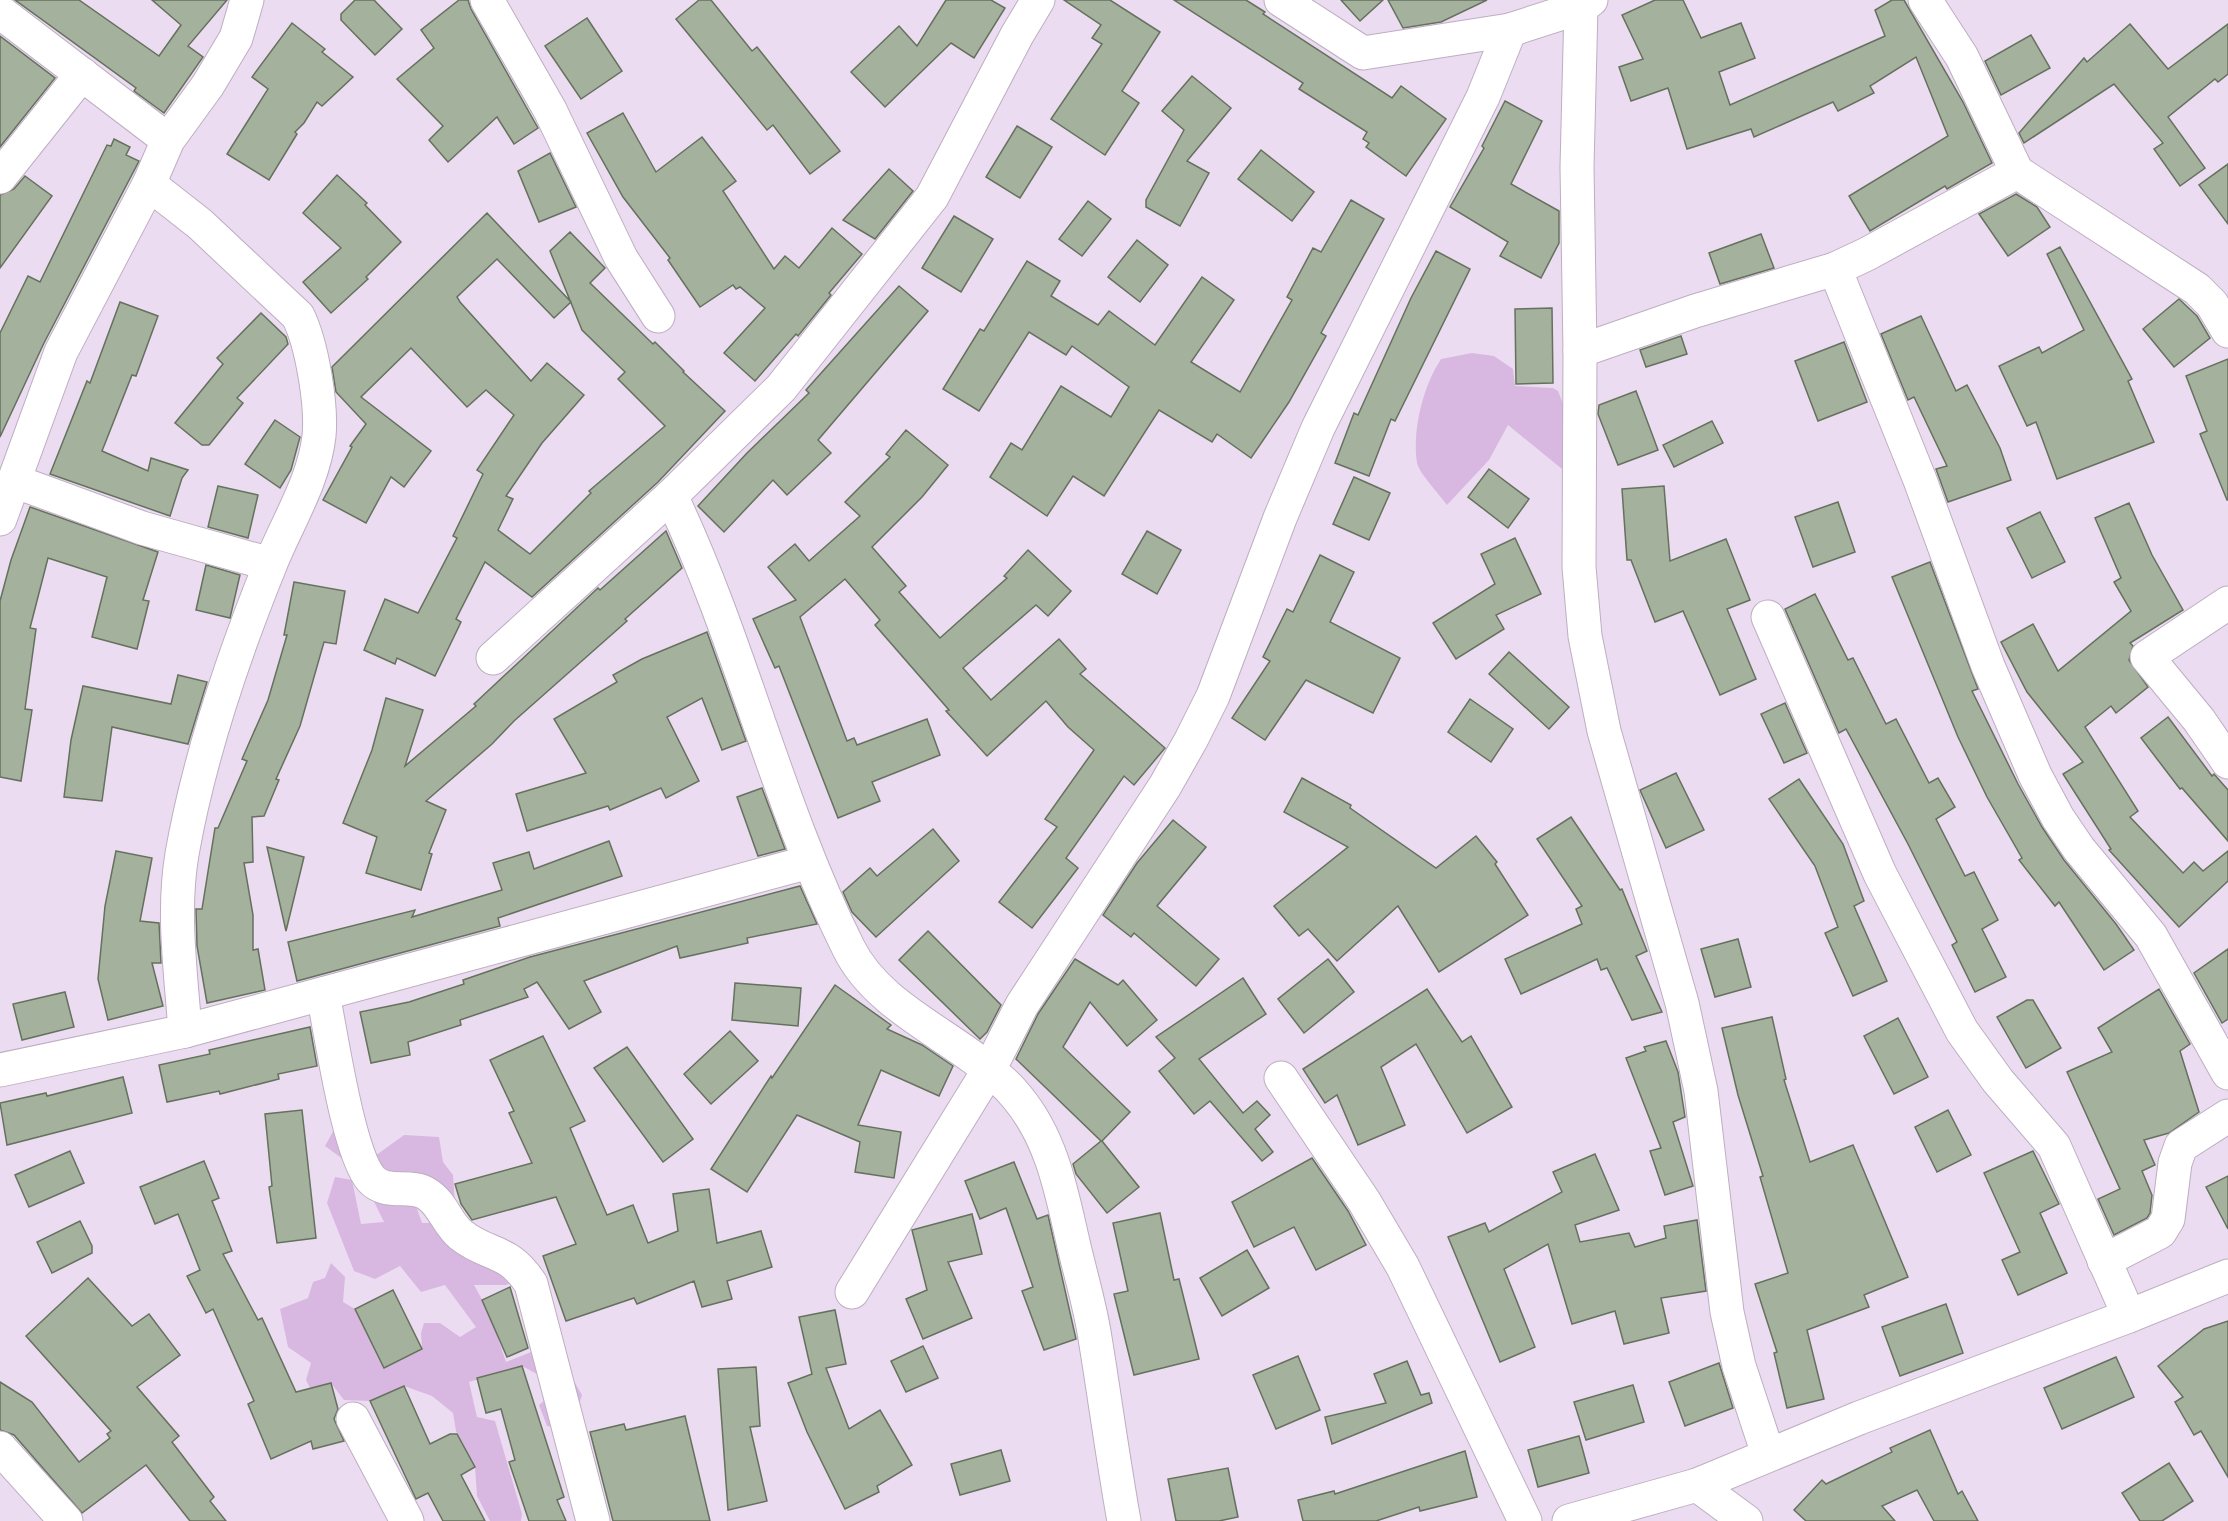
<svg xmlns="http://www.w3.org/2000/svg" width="2228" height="1521" font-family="Inter,sans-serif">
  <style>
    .green { fill: #d8b8e1 }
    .building { fill: #a4b19d; stroke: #65715e; stroke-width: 1.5 }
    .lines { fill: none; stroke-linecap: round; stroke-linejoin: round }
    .minor-casing { stroke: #bdaec1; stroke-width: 35 }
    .minor { stroke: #fff; stroke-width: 33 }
  </style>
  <rect width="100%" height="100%" fill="#ecdcf1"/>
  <g class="green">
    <path d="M1472,353L1494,356L1513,369L1515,386L1553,388L1558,391L1576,437L1575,463L1562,469L1508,425L1489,460L1447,505C1440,495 1419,473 1417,463C1412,431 1423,386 1441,359Z"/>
    <path d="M336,1126L375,1156L404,1135L439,1137L443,1162L453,1175L455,1204L416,1206L422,1223H454L521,1278L506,1285H474L490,1314L506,1362L541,1348L561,1359L582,1395L571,1430L547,1426L539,1405L545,1400L552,1382L522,1366L469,1382L477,1417L495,1421L522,1514L521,1521H490L477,1496L475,1467L456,1431L453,1413L432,1396L404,1386L370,1401L344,1400L331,1383L310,1388L306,1380L311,1363L288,1347L280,1309L308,1298L313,1282L325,1278L331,1263L345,1277L343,1302L355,1309L384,1368L422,1349L421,1333L424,1323H440L460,1337L476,1327L445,1285L421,1292L400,1266L375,1279L354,1271L327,1203L335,1177L352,1180L361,1224L384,1222L359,1171L325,1146Z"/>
  </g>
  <g class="building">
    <path d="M15,0H79L159,56L181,25L152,0H227L188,46L203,57L164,113L134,91L136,88Z"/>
    <path d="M355,0H374L402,29L375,55L341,20V14Z"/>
    <path d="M459,0H468L471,9L538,128L514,144L497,117L448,162L429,140L443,126L397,79L434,48L421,30Z"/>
    <path d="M699,0H711L752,51L757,47L840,151L810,174L773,125L767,130L676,19Z"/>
    <path d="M946,0H991L1005,8L974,58L951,43L885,107L851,72L899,26L917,46Z"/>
    <path d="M1064,0H1110L1160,32L1122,91L1139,103L1105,155L1051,119L1102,44L1092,38L1101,25Z"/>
    <path d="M1174,0H1246L1265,12L1263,14L1392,98L1401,86L1446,119L1406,176L1366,147L1369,143L1363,139L1367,132L1299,89L1303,83Z"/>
    <path d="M1341,0H1383L1360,21Z"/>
    <path d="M1388,0H1487L1441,22L1403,28Z"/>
    <path d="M1655,0H1683L1701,38L1741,23L1755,58L1719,72L1730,105L1885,36L1875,10L1892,0H1904L1963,102L1992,163L1947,189L1945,186L1870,231L1849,196L1948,136L1916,57L1870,86L1874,93L1838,111L1833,102L1754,137L1751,129L1687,149L1668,88L1631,101L1619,67L1643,59L1622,15Z"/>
    <path d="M587,18L622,71L581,99L545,46Z"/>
    <path d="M292,23L325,49L322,52L353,77L322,106L317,102L304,123L295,132L297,134L269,180L227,154L268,89L252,77Z"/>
    <path d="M2130,24L2168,69L2228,24V74L2218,82L2215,79L2168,117L2205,168L2180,186L2154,149L2163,143L2114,84L2024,143L2019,133L2084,58L2087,62Z"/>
    <path d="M2031,35L2050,68L2001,95L1985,61Z"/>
    <path d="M0,36L55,78L0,147Z"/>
    <path d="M1192,76L1231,108L1187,161L1209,173L1180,226L1146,207V200L1184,130L1162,111Z"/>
    <path d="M1505,101L1542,121L1511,184L1559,211V243L1541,278L1500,256L1508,242L1450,207L1484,148L1482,146Z"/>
    <path d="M623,113L656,172L702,137L736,181L723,191L774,269L785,256L799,268L832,228L862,254L829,293L831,295L798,336L796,334L755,381L724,353L765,308L740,287L736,289L733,285L700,307L668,260L670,258L623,197L587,133Z"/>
    <path d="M1017,126L1052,147L1020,198L986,177Z"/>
    <path d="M114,139L130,147L126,155L139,161L44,343L0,437V333L28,276L40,282L107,145L111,146Z"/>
    <path d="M1261,150L1314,192L1292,221L1238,179Z"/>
    <path d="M550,153L576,207L539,222L518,171Z"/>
    <path d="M2228,164V224L2199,185Z"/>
    <path d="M889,169L913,191L875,239L843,220Z"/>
    <path d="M337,175L367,203L365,205L401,242L366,277L368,279L331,313L303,282L341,248L303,213Z"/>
    <path d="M25,176L52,196L0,268V195L14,189Z"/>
    <path d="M2016,194L2037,207L2050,227L2008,256L1979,214Z"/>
    <path d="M1351,200L1384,219L1321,333L1326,336L1289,402L1251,458L1217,434L1212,442L1159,410L1104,496L1073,476L1047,516L990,477L1011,443L1022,450L1061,386L1111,417L1129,387L1072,346L1066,355L1029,332L979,411L943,389L980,329L984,331L1027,261L1060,281L1051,296L1098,325L1109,311L1155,345L1202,277L1234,300L1191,362L1240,392L1292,300L1287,297L1313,248L1321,252Z"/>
    <path d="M1088,201L1111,219L1082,256L1059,239Z"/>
    <path d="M487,213L571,302L554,318L497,259L457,297L460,302L531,381L547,363L584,395L542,443L506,496L513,499L498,530L530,554L591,493L589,491L665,426L618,379L625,372L582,330L550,251L570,232L605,268L590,283L653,344L655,342L684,371L683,372L725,411L658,482L532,597L485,562L456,619L461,622L435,676L397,658L395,664L364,650L385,599L418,613L457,538L453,536L483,474L477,470L514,415L486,390L467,407L411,348L361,397L431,451L404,487L391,477L366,523L323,500L352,447L350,446L366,424L336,392L332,367Z"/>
    <path d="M954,216L993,239L961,292L922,268Z"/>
    <path d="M1761,234L1774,268L1720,284L1709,253Z"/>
    <path d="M1137,240L1168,265L1140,302L1108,277Z"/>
    <path d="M2060,247L2132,379L2128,381L2154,442L2057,479L2036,422L2027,426L1999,366L2039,347L2042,353L2084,330L2047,254Z"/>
    <path d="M1436,251L1470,269L1395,421L1391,419L1369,476L1335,463L1354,413L1358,415L1411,298Z"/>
    <path d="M899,286L928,311L818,440L831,453L787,495L773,480L724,532L698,506L747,453L809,393L806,390Z"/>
    <path d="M2179,299L2197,316L2210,338L2174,367L2143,329Z"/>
    <path d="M120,302L158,316L136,376L132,375L102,451L148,471L151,458L188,470L182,478L170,516L50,474L87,381L90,383Z"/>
    <path d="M1552,308L1553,383L1516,384L1515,309Z"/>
    <path d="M261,313L286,337L288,344L237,398L243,403L209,445H202L175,423L223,364L217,358Z"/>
    <path d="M1921,316L1956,391L1967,385L2000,448L2011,480L1948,502L1936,469L1947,466L1914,397L1908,400L1881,334Z"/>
    <path d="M1681,336L1687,354L1646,367L1640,350Z"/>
    <path d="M1844,342L1867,402L1818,421L1795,361Z"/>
    <path d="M2228,359V500H2227L2200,434L2207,431L2186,376Z"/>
    <path d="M1636,391L1658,450L1618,465L1598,414L1599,405Z"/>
    <path d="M275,420L300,437L291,470L280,488L245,464Z"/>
    <path d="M1712,421L1723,443L1674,467L1663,445Z"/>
    <path d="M906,430L948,465L922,497L872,547L906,586L899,592L940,638L1007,578L1004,576L1028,550L1071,591L1048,616L1036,605L963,668L991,700L1059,639L1086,669L1080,674L1165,748L1134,785L1124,776L1066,858L1078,868L1032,928L999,902L1057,827L1045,819L1094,750L1068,727L1046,701L987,756L946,711L949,710L875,625L880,620L845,579L800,617L847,741L854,738L857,745L927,719L940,755L872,782L880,801L838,818L779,666L775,668L753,619L796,600L768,567L795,544L809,561L860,516L845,502L890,457L886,454Z"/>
    <path d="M1489,469L1529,499L1508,528L1468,497Z"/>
    <path d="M1354,477L1390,493L1369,540L1333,524Z"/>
    <path d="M218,486L258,495L248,538L208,527Z"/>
    <path d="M1664,486L1670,561L1726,539L1750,600L1727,609L1756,679L1720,695L1683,611L1655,622L1631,560H1627L1622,489Z"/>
    <path d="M1838,502L1855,552L1813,567L1795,517Z"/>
    <path d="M2129,503L2152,555L2183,610L2130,643L2133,646L2129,660L2148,687L2116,713L2111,706L2085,727L2138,811L2130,817L2183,873L2194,862L2203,871L2228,851V881L2179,927L2109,850L2111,849L2063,774L2083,762L2027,692L2001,642L2033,624L2058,671L2131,611L2114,582L2121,578L2095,518Z"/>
    <path d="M30,507L158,552L143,600L149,601L137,649L92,637L107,577L48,558L30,628L36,629L25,709L32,710L21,781L0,777V601L11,560Z"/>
    <path d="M2040,512L2065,562L2032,578L2007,528Z"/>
    <path d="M666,531L682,568L625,619L627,621L514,721L492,744L426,801L446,810L429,853L432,854L421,890L366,873L377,837L343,823L372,750L386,698L423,710L405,766L476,706L474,704L598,588L600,590Z"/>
    <path d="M1147,531L1181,550L1157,594L1122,574Z"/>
    <path d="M1515,538L1541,594L1496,615L1504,629L1456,659L1433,623L1495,584L1481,554Z"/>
    <path d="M1320,555L1354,572L1330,622L1400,658L1373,713L1306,680L1265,740L1232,718L1270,661L1263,657L1287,609L1293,612Z"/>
    <path d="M1930,562L1978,689L1972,691L2018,784L2042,827L2064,860L2116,924L2134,950L2104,970L2059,902L2055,906L2019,860L2022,858L1987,797L1958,737L1892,577Z"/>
    <path d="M206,565L240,575L230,618L196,610Z"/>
    <path d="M294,582L345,591L336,644L324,642L300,726L276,779L279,780L264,816L252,817L253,862L244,863L253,915V950L258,949L265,990L207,1003L197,946L196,909H202L215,828H218L247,761L242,759L268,700L287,635H284Z"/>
    <path d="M1815,594L1848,660L1853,658L1886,724L1896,719L1929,783L1938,778L1955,807L1936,819L1965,876L1974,872L1998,920L1982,929L2006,977L1975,992L1952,945L1957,942L1908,844L1846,729L1839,733L1785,609Z"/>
    <path d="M707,632L746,741L722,750L702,698L667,717L699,781L666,798L661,788L610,810L608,806L527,831L516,794L586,773L554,719L617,682L613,675L642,659Z"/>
    <path d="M1509,652L1569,707L1549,729L1489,674Z"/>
    <path d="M178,675L207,682L188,744L112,727L102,801L64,797L71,740L83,686L171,704Z"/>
    <path d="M1470,699L1513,729L1491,762L1448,732Z"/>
    <path d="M1785,703L1807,753L1784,763L1761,714Z"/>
    <path d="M2168,717L2212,776L2214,774L2228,790V841L2182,788L2180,789L2141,738Z"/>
    <path d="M1676,773L1704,830L1666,848L1640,790Z"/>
    <path d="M1302,778L1351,805L1350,808L1436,868L1476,836L1497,862L1495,864L1528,915L1439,972L1398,906L1337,961L1308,929L1299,936L1274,906L1348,847L1284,812Z"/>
    <path d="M1799,779L1843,844L1864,901L1854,906L1887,981L1853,996L1825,933L1838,927L1815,866L1769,799Z"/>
    <path d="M762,788L785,849L758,856L737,797Z"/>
    <path d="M1571,817L1620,890L1622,889L1647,951L1636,956L1662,1012L1632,1020L1607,968L1601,970L1597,959L1521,994L1505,959L1582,924L1576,909L1582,906L1537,839Z"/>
    <path d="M1173,820L1206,847L1157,906L1219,959L1196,986L1134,933L1131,937L1103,915L1137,863Z"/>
    <path d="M933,829L959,861L876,937L852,912L843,892L870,868L877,876Z"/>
    <path d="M609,841L622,876L498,918L500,926L297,981L288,942L415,910L412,917L502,890L493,863L529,852L534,869Z"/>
    <path d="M267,847L304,857L286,931Z"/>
    <path d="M116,851L152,858L140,921L159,923L161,963H152L163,1006L108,1020L98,979L105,906Z"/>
    <path d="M800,886L817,924L747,938L748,943L680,958L677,946L584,981L601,1012L569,1029L537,982L524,989L528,997L460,1020L461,1025L408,1042L410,1055L371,1063L360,1012L409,1002L464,984L463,980L530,957Z"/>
    <path d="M928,931L1001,1005L987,1032L980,1039L899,960Z"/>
    <path d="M1738,939L1751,987L1715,997L1701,949Z"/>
    <path d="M2228,949V1019L2222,1023L2194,973Z"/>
    <path d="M1075,959L1118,985L1123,980L1157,1020L1127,1046L1090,1002L1063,1047L1130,1112L1102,1141L1139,1187L1107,1213L1076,1174L1073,1164L1101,1141L1016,1059L1038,1014Z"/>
    <path d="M1328,959L1354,992L1304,1033L1278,999Z"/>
    <path d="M1243,978L1266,1014L1199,1059L1243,1113L1257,1101L1270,1115L1255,1129L1273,1152L1262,1161L1210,1101L1194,1114L1159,1071L1175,1058L1156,1037Z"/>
    <path d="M735,983L801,988L798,1026L732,1020Z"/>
    <path d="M835,985L891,1025L887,1029L922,1045L953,1066L939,1096L881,1070L858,1125L901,1132L894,1178L855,1172L860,1142L797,1115L747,1192L711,1169L771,1076L772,1078Z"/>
    <path d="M1427,989L1462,1042L1471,1036L1512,1107L1467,1133L1416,1044L1381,1067L1405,1125L1358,1145L1337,1095L1325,1103L1303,1069Z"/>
    <path d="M2159,989L2190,1044L2180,1051L2199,1112L2169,1133L2144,1140L2155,1165L2142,1171L2152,1195L2150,1213L2147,1218L2114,1235L2098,1199L2120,1189L2067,1072L2112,1052L2098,1028Z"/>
    <path d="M65,992L74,1027L22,1040L13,1004Z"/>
    <path d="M2027,1000H2033L2061,1048L2026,1068L1997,1017Z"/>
    <path d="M1772,1017L1786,1079L1784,1080L1810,1162L1853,1145L1908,1277L1864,1295L1869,1307L1807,1330L1824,1399L1787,1408L1774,1353L1777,1352L1755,1284L1788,1273L1760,1177L1763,1176L1738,1095L1722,1028Z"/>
    <path d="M1898,1018L1928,1077L1894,1094L1864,1036Z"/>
    <path d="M310,1027L317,1066L278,1074L279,1079L220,1094L219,1091L167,1102L159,1065L210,1054L209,1050Z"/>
    <path d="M730,1031L758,1061L711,1104L684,1074Z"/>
    <path d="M543,1036L585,1121L570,1128L607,1215L633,1205L648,1243L678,1231L673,1194L709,1189L717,1243L761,1231L772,1267L727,1281L732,1299L702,1307L694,1281L637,1304L634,1298L566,1321L543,1256L576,1244L556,1197L472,1220L461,1204L455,1184L532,1163L509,1113L514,1111L490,1060Z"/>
    <path d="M1666,1041L1678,1072L1685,1117L1673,1122L1693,1186L1665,1195L1650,1151L1661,1148L1626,1058L1646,1051L1644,1047Z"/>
    <path d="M627,1047L693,1139L663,1162L594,1068Z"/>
    <path d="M123,1077L132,1113L7,1145L0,1103L46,1093L47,1096Z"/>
    <path d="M302,1110L316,1238L277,1243L269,1187L272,1186L265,1114Z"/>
    <path d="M1948,1110L1971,1155L1937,1172L1915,1127Z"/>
    <path d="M70,1151L84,1183L29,1207L15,1175Z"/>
    <path d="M2033,1151L2059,1204L2040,1213L2067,1273L2018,1295L2002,1260L2020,1252L1984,1173Z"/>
    <path d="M1595,1154L1619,1210L1575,1225L1580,1242L1629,1233L1635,1247L1666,1238L1664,1226L1697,1220L1706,1291L1661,1298L1669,1333L1624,1344L1615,1311L1572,1324L1548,1244L1504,1269L1535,1347L1500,1362L1448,1237L1485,1223L1489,1232L1562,1192L1553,1172Z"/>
    <path d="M1312,1158L1348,1211L1366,1245L1316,1270L1294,1227L1254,1247L1232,1202Z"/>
    <path d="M204,1161L219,1198L212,1201L232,1251L223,1254L258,1320L262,1318L296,1392L331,1383L338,1409L334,1419L344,1441L313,1449L311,1441L271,1459L248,1404L254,1401L213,1309L206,1313L187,1276L200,1270L178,1214L155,1224L140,1187Z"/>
    <path d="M1014,1162L1037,1219L1048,1215L1076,1339L1044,1350L1022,1291L1033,1287L1006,1208L980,1219L965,1181Z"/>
    <path d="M2228,1176V1229L2206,1187Z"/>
    <path d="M1160,1213L1174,1280L1179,1279L1199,1359L1134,1375L1114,1294L1128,1291L1113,1223Z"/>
    <path d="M972,1214L982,1254L948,1262L972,1318L923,1339L906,1299L927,1290L912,1230Z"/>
    <path d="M80,1221L92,1246V1253L52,1273L37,1242Z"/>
    <path d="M1247,1250L1269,1288L1222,1316L1200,1278Z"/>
    <path d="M88,1278L132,1326L149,1314L180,1355L137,1387L179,1436L172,1442L214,1497L210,1501L226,1521H190L146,1465L82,1513L14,1435L0,1430V1382L32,1402L79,1462L110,1438L107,1434L111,1431L26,1336Z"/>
    <path d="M510,1287L528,1348L507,1357L482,1300Z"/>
    <path d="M393,1290L422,1349L384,1368L355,1309Z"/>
    <path d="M1946,1304L1963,1353L1900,1376L1882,1327Z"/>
    <path d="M835,1310L846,1364L826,1368L849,1429L880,1410L912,1465L877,1486L879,1492L845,1509L807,1432L788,1383L812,1374L799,1317Z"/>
    <path d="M2228,1321V1477L2201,1431L2194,1435L2175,1402L2183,1397L2158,1366L2204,1329Z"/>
    <path d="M923,1346L938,1378L906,1392L891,1361Z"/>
    <path d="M1298,1356L1320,1410L1276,1429L1253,1375Z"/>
    <path d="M2116,1357L2134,1397L2062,1429L2044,1388Z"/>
    <path d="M1407,1361L1421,1395L1429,1393L1432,1403L1332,1444L1325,1417L1386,1403L1374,1374Z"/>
    <path d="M1719,1363L1733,1408L1685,1426L1669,1382Z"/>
    <path d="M522,1366L564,1497L557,1500L566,1521H529L509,1462L515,1460L501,1409L486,1413L477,1378Z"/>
    <path d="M756,1367L760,1426L750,1427L767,1501L728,1510L718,1369Z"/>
    <path d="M1633,1385L1644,1422L1586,1440L1574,1402Z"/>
    <path d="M404,1386L430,1444L450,1434H457L475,1467L461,1475L485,1521H443L428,1493L416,1499L370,1401Z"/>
    <path d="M685,1416L710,1521H613L590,1432L624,1424L626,1430Z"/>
    <path d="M1930,1430L1958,1494L1962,1491L1978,1521H1934L1917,1490L1882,1506L1895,1521H1806L1794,1510L1822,1480L1826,1484L1892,1452L1890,1448Z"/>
    <path d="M1579,1436L1589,1473L1538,1487L1528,1450Z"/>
    <path d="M1001,1450L1010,1481L960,1495L951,1464Z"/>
    <path d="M1465,1451L1477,1497L1420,1511L1419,1507L1376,1521H1303L1298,1500L1334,1491L1335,1494Z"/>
    <path d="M2169,1463L2193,1501L2162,1521H2140L2122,1493Z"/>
    <path d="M1228,1468L1238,1517L1219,1521H1176L1168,1479Z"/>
  </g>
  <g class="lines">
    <defs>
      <g id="minor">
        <path d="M487,0L550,110L621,258L658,316"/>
        <path d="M1281,0L1363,53L1510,30"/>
        <path d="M1591,0L1581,7L1577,167L1580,351L1579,567L1585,636L1604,731L1682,1003L1701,1091L1727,1312L1739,1366L1768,1454"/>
        <path d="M1925,0L1962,57L2017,172"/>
        <path d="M0,12L168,140"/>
        <path d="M0,177L82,74"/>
        <path d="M149,184L200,224L298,316C312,344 322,405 319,436C314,481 287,523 271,563C234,654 199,758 182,854C172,913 181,973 185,1031"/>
        <path d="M1835,269L1920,480L1988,666L2035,775L2058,818L2079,849L2151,936L2228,1073"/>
        <path d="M1580,351L1695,311L1835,269L1867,254L2017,172L2197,289L2212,304L2228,331"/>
        <path d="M14,481L142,528L270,564"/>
        <path d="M671,496C741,642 776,803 849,949C882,1015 971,1041 1017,1097C1052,1139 1061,1190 1073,1242C1080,1273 1090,1305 1095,1338C1105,1399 1113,1460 1124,1521"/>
        <path d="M0,519L61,352L149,184L168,140L208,85L236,38L247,0"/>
        <path d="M2228,603L2147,657L2199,720L2228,762"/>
        <path d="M1768,617L1880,874L1962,1031L1998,1081L2054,1146L2129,1316"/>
        <path d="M493,658L671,496L781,388L932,197L1017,35L1038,0"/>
        <path d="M323,994C331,1033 348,1152 371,1179C386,1196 410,1183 427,1194C443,1204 447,1224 461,1235C489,1257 508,1248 531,1284L593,1521"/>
        <path d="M0,1070L185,1031L809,862"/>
        <path d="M1281,1078L1364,1201L1403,1267L1525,1521"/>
        <path d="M2104,1261L2160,1232L2168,1219L2175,1163L2181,1146L2228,1116"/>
        <path d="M852,1292L990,1068L1022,1005L1165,786L1191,740L1213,696L1280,518L1318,428L1483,97L1510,30L1581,7"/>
        <path d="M353,1419L407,1521"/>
        <path d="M0,1448L66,1521"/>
        <path d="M1697,1485L1746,1521"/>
        <path d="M1569,1521L1697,1485L1859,1418L2129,1316L2228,1276"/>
      </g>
    </defs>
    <use href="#minor" class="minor-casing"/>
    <use href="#minor" class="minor"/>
  </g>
</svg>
